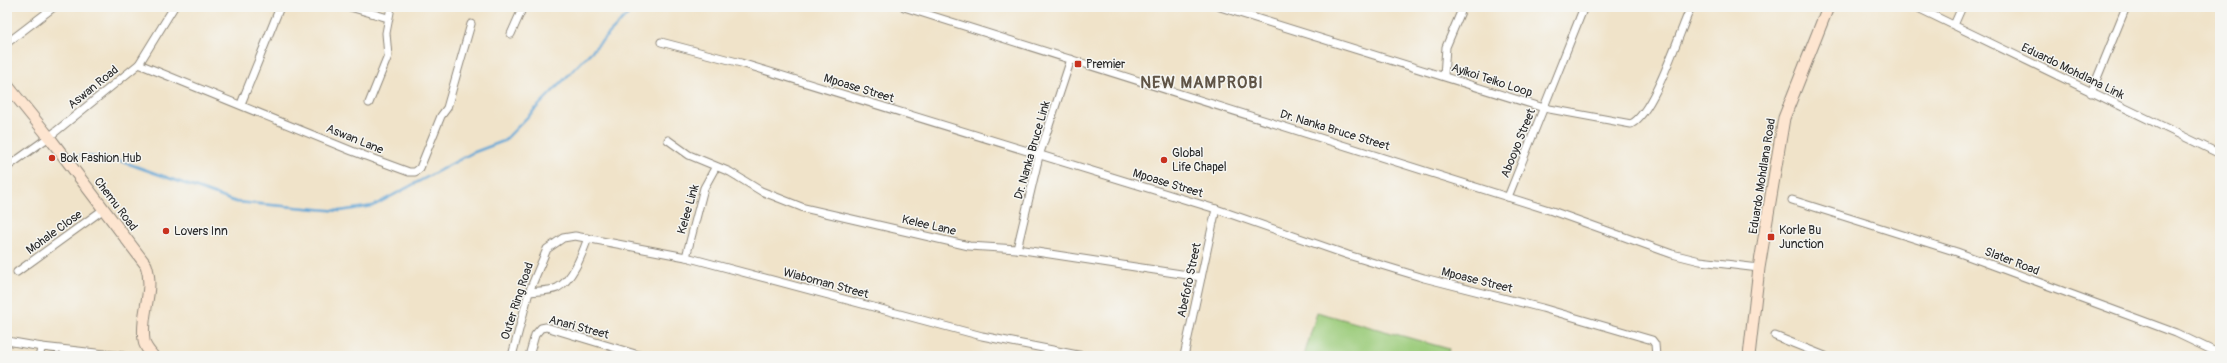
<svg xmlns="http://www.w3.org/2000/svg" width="2227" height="363" font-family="Pangolin,sans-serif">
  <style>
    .green { fill: #9ccc7b; stroke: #647c53 }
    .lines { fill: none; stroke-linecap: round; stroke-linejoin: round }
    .stream { stroke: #60a5d6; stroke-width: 2.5 }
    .street-casing { stroke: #8e877a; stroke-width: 9 }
    .secondary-casing { stroke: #8e877a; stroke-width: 13 }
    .street { stroke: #fff; stroke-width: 7 }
    .secondary { stroke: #fde5d0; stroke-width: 11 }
    .poi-dot { fill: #c8321e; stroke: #f6f6f2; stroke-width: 1.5 }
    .labels { text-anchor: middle; stroke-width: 3; stroke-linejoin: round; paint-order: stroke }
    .poi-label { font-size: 12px; fill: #2b2b2b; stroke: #f6f6f2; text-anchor: start }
    .street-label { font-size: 12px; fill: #2b2b2b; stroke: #f6f6f2 }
    .district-label { font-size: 16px; font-weight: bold; letter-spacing: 1px; fill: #5f5446; stroke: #f6f6f2 }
  </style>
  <rect width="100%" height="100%" fill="#f6f6f2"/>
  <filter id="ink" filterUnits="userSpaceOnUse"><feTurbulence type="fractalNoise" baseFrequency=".025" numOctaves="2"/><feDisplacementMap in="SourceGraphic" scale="8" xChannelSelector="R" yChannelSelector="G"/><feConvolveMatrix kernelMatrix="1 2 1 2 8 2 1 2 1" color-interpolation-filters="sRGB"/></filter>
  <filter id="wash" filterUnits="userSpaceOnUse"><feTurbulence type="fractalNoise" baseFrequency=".012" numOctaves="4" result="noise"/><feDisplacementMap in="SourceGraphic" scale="16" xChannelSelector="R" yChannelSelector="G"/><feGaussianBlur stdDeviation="0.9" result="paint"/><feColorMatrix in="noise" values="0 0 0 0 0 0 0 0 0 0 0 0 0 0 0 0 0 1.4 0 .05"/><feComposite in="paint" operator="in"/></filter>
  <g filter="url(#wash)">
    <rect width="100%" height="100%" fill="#f0e3c9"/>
    <path class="green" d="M1317,312L1449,349L1447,356H1304Z"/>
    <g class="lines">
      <path class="stream" d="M80,155L118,160L236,202L340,211L373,206L472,153L504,141L635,7"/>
    </g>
  </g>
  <g filter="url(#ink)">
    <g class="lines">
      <defs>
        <g id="street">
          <path d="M350,7L388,18"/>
          <path d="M904,7L1552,211L1672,254L1700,261L1759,268"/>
          <path d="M1220,7L1544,108L1631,124C1654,113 1679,33 1691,7"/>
          <path d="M1916,7L2220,154"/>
          <path d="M1954,25L1962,7"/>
          <path d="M511,34L523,7"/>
          <path d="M661,42L741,63L1216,209L1348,255L1424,278L1542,308L1652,340L1655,344L1656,356"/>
          <path d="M7,43L54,7"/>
          <path d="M139,64L352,151L409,172H415L420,168L441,116L447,108L471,24"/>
          <path d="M1444,76L1446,47L1463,7"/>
          <path d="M2091,93L2126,7"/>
          <path d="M369,103L388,56L386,33L391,7"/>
          <path d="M241,104L280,7"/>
          <path d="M668,140L689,155L730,172L761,191L804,208L969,246L1017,249L1201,277"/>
          <path d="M7,167L49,137L139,64L174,7"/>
          <path d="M1508,197L1584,7"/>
          <path d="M1792,200L1957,252L2176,333L2220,354"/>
          <path d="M1017,249L1039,156L1071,59"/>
          <path d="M686,257L704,188L715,168"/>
          <path d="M17,272L104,209"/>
          <path d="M529,292C537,291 550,291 557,288C573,280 582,254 588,238"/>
          <path d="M1775,336L1825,356"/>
          <path d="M7,341L42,347"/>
          <path d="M39,356L42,347L123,356"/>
          <path d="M512,356L529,292L547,249L563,238L575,236L686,257L982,336L1083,356"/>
          <path d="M529,356L535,335L541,328L546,327L642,356"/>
          <path d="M1184,356L1216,209"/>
        </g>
        <g id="secondary">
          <path d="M7,85L49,137L146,265C155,291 140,314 144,340C144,346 149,351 153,356"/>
          <path d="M1749,356L1759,268L1784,118L1828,7"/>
        </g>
      </defs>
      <use href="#street" class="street-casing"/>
      <use href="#secondary" class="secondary-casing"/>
      <use href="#street" class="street"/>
      <use href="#secondary" class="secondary"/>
    </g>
  </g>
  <g class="poi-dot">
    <rect x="1074" y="60" width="8" height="8" rx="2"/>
    <circle cx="52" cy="158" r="4"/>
    <circle cx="1164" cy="160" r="4"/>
    <circle cx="166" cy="231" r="4"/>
    <rect x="1767" y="233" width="8" height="8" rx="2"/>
  </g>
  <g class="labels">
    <g class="poi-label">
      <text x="1086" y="68">Premier</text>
      <text x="1172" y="157">Global<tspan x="1172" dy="14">Life Chapel</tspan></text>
      <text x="60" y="162">Bok Fashion Hub</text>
      <text x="1779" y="234">Korle Bu<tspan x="1779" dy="14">Junction</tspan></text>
      <text x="174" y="235">Lovers Inn</text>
    </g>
    <g class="street-label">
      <text transform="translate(2073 71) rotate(26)" y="4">Eduardo Mohdlana Link</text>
      <text transform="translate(1492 80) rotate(18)" y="4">Ayikoi Teiko Loop</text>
      <text transform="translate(93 87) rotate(-39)" y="4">Aswan Road</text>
      <text transform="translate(859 88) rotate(17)" y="4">Mpoase Street</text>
      <text transform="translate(1335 130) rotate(17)" y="4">Dr. Nanka Bruce Street</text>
      <text transform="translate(355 139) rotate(22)" y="4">Aswan Lane</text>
      <text transform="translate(1518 143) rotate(-68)" y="4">Abooyo Street</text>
      <text transform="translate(1032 150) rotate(-74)" y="4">Dr. Nanka Bruce Link</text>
      <text transform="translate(1762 176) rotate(-81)" y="4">Eduardo Mohdlana Road</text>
      <text transform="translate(1168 183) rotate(17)" y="4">Mpoase Street</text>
      <text transform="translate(116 204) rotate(53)" y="4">Chemu Road</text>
      <text transform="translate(688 209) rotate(-74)" y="4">Kelee Link</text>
      <text transform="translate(929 225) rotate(13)" y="4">Kelee Lane</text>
      <text transform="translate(54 232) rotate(-36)" y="4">Mohale Close</text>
      <text transform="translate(2012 261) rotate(21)" y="4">Slater Road</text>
      <text transform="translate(1189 280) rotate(-78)" y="4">Abefofo Street</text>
      <text transform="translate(1477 280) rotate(14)" y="4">Mpoase Street</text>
      <text transform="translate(826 283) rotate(15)" y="4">Wiaboman Street</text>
      <text transform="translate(517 301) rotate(-72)" y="4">Outer Ring Road</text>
      <text transform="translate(579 327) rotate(15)" y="4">Anari Street</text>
    </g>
    <g class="district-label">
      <text x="1202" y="88">NEW MAMPROBI</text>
    </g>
  </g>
  <rect width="2227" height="363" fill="none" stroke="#f6f6f2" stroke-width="24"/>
</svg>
